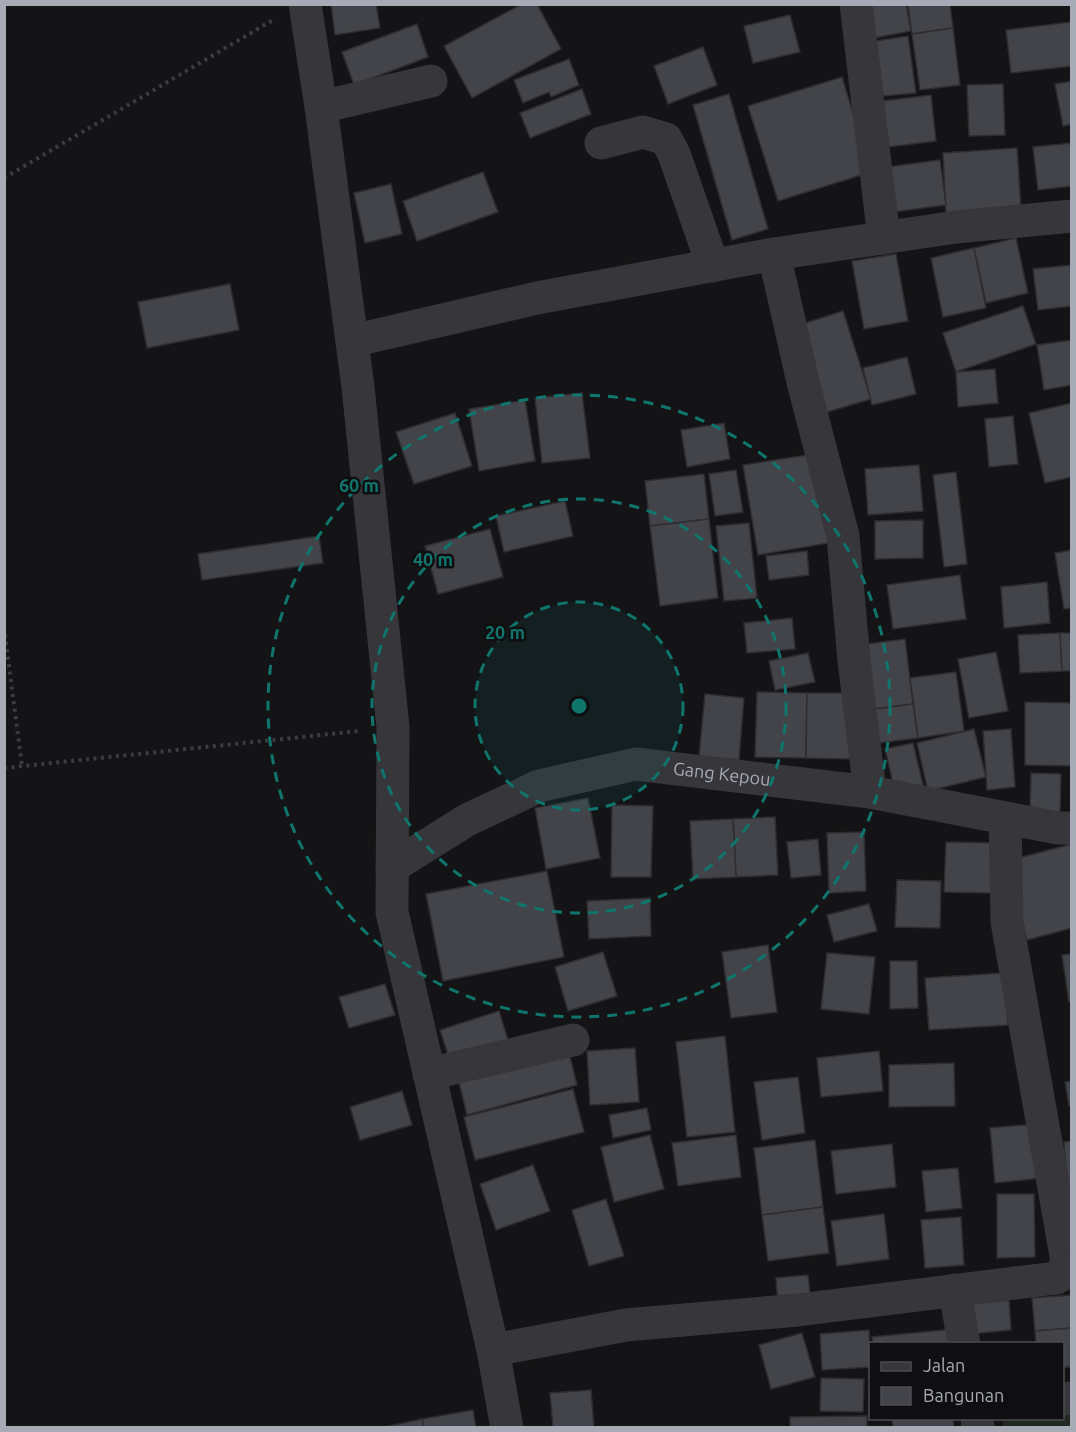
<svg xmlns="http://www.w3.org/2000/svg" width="1076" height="1432" font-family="Ubuntu,sans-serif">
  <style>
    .green { fill: #212822 }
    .building { fill: #434449; stroke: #2e2e32; stroke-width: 1.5 }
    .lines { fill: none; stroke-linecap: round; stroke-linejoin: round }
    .path { stroke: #3c3d42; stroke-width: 4; stroke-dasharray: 3 4.5; stroke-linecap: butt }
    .minor { stroke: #36363b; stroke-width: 33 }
    .ring { fill: none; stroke: #0f766e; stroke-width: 3; stroke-dasharray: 10 8 }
    .labels { text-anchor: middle; stroke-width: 5; stroke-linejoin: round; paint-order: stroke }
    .street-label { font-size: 18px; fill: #a7abb5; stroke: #0f0f11 }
    .centre { fill: #0f766e; stroke: #0f0f11; stroke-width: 3 }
    .ring-label { font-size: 18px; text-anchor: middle; font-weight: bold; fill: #0f766e; stroke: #0f0f11; stroke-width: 5; stroke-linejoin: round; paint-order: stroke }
  </style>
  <rect width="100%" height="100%" fill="#141416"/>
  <path class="green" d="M1071,1384V1427H1003V1419L1062,1418L1063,1385Z"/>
  <g class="building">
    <path d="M331,4H376L380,28L335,35Z"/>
    <path d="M522,4H537L561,49L472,98L444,46Z"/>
    <path d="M863,4H906L911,31L869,39Z"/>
    <path d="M908,4H950L953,28L912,34Z"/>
    <path d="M790,15L800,52L753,63L744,26Z"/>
    <path d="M1071,22L1072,66L1011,73L1006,30Z"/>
    <path d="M417,24L428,57L354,85L342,52Z"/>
    <path d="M953,28L960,85L920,90L912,34Z"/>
    <path d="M908,36L916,93L883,96L876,41Z"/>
    <path d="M703,47L717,85L668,104L654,66Z"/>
    <path d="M569,59L579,85L551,97L549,92L523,103L514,80Z"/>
    <path d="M842,77L871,172L778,201L748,106Z"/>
    <path d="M1072,81V124L1063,126L1055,84Z"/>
    <path d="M1003,84L1005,135L969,136L967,85Z"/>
    <path d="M582,89L591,114L530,138L520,113Z"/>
    <path d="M729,94L768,229L732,240L693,105Z"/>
    <path d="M931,95L936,141L888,147L883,101Z"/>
    <path d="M1072,143V186L1038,190L1033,147Z"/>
    <path d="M1017,148L1021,209L946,214L943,153Z"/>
    <path d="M940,160L946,205L893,212L887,167Z"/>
    <path d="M483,172L498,212L417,241L403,201Z"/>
    <path d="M391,184L402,234L365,243L354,193Z"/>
    <path d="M1016,238L1028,293L986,303L974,248Z"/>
    <path d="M974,248L986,308L943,317L931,258Z"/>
    <path d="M896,254L908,321L864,329L852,261Z"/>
    <path d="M1072,265V306L1038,310L1033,269Z"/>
    <path d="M230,284L239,330L147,348L138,302Z"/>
    <path d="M1023,306L1036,344L956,372L943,333Z"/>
    <path d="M843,311L871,399L824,413L796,326Z"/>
    <path d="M1072,340V385L1044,390L1037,345Z"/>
    <path d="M907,357L916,394L872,405L863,368Z"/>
    <path d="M995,369L998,403L958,407L956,372Z"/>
    <path d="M582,393L590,458L542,463L535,398Z"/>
    <path d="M525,400L535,461L479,471L469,409Z"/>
    <path d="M1072,403V477L1045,483L1029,413Z"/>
    <path d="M455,413L472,466L414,484L396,432Z"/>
    <path d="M1013,416L1018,464L989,467L985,419Z"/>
    <path d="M724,423L730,459L687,467L681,430Z"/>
    <path d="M814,454L829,543L758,555L743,465Z"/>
    <path d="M919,465L923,511L868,515L865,469Z"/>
    <path d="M736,470L743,512L715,516L709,474Z"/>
    <path d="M956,472L967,564L944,567L933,475Z"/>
    <path d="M704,474L709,519L650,526L645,481Z"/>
    <path d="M565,501L573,536L504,552L496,516Z"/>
    <path d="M709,519L718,598L660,606L650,526Z"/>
    <path d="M923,520V558L875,559V521Z"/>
    <path d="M749,523L757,598L724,601L716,526Z"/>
    <path d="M490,529L503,577L438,594L425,546Z"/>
    <path d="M319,536L323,563L202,580L198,554Z"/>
    <path d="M1072,550V608L1064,609L1055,553Z"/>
    <path d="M807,551L809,575L769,580L766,556Z"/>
    <path d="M960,575L966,619L893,629L887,585Z"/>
    <path d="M1047,582L1050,623L1004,628L1001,587Z"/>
    <path d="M792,618L795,649L747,653L744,623Z"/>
    <path d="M1060,633L1062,671L1020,673L1018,635Z"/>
    <path d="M1060,633H1072V671H1062Z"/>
    <path d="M905,639L913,704L875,709L866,644Z"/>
    <path d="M996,652L1008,711L969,718L958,659Z"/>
    <path d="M808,653L815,682L775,690L769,661Z"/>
    <path d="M956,672L964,731L918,738L910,678Z"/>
    <path d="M757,692L807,693L806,758L755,757Z"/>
    <path d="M807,693H851L850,759L806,758Z"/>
    <path d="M705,694L744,698L739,760L699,756Z"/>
    <path d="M1025,702L1072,703V766L1025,765Z"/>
    <path d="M913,704L918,738L879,743L875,709Z"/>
    <path d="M974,729L986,777L928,791L917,743Z"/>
    <path d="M1011,729L1015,787L987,790L983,731Z"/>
    <path d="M913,743L924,789L896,796L885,749Z"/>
    <path d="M1031,773L1061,774L1060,812L1030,811Z"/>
    <path d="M588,798L600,858L546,869L535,808Z"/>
    <path d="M612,805L653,806L651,877H611Z"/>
    <path d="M775,817L778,875L736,877L733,819Z"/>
    <path d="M733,819L736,877L693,879L690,821Z"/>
    <path d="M864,832L866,891L829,893L827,833Z"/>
    <path d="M818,839L821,875L791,878L787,842Z"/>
    <path d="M946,842L995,843L993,893L944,892Z"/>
    <path d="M1072,844V928L1027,940L1007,861Z"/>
    <path d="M547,871L564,957L443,981L426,894Z"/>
    <path d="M897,880L941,881L940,928L895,927Z"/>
    <path d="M650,898L651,936L589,939L587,901Z"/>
    <path d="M869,904L877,931L834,942L827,915Z"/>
    <path d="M768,945L777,1012L731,1018L722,952Z"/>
    <path d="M603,952L617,996L568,1011L555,967Z"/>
    <path d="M827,953L875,957L869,1014L821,1009Z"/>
    <path d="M1072,954V1002H1069L1062,955Z"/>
    <path d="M890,961H917L918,1008L890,1009Z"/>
    <path d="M1004,973L1008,1025L929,1030L925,978Z"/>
    <path d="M385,984L395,1015L349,1028L339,997Z"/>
    <path d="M499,1011L510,1046L451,1064L440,1030Z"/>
    <path d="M725,1036L735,1132L687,1137L676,1042Z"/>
    <path d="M635,1048L639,1102L590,1105L587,1051Z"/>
    <path d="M568,1049L577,1085L467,1115L458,1078Z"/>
    <path d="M879,1051L883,1091L821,1097L817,1058Z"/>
    <path d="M954,1063L955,1106L889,1107V1065Z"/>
    <path d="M798,1077L805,1133L762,1140L754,1082Z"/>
    <path d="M1072,1081V1105L1069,1106L1065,1082Z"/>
    <path d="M573,1089L584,1132L475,1160L464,1117Z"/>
    <path d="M402,1091L412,1125L360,1140L350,1107Z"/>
    <path d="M647,1108L651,1130L613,1138L609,1115Z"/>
    <path d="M1036,1124L1041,1178L995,1183L990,1128Z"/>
    <path d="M650,1135L664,1189L614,1202L601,1147Z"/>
    <path d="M736,1135L741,1177L678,1186L672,1143Z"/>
    <path d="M815,1140L823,1207L762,1215L754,1148Z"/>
    <path d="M1072,1141V1183L1067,1184L1064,1142Z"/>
    <path d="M892,1144L896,1187L836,1194L831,1151Z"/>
    <path d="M533,1165L550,1211L496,1230L480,1184Z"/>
    <path d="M958,1168L962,1208L926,1212L922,1171Z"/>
    <path d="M997,1194H1034L1035,1257L997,1258Z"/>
    <path d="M606,1199L624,1256L589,1266L572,1210Z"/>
    <path d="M823,1207L829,1253L768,1261L762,1215Z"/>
    <path d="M884,1214L889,1259L837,1266L831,1221Z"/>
    <path d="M961,1217L964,1265L925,1268L921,1220Z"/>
    <path d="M808,1275L811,1303L778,1306L776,1278Z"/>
    <path d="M1072,1295V1328L1035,1331L1032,1298Z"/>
    <path d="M1009,1300L1011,1330L970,1334L968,1304Z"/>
    <path d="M1072,1328V1367H1062V1344H1036L1035,1331Z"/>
    <path d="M954,1329L955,1344H873L872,1337Z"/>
    <path d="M869,1330L870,1367L822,1370L820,1334Z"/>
    <path d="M802,1333L815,1377L771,1389L759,1345Z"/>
    <path d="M821,1378L864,1379L863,1412L820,1411Z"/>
    <path d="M591,1390L594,1428H553L550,1393Z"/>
    <path d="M473,1410L476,1428H424L422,1419Z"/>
    <path d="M867,1416V1428H790V1417Z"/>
    <path d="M892,1418H953L954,1428H893Z"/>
    <path d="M422,1419L424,1428H380Z"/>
  </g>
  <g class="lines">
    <g class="path">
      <path d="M4,178L273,20"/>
      <path d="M4,627L22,766"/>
      <path d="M4,768L359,731"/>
    </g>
    <g class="minor">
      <path d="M305,4L321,107L358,387L393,727L392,912L493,1350L507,1428"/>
      <path d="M856,4L884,238"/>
      <path d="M321,107L431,81"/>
      <path d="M601,143L643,132L666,139L674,154L713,266"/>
      <path d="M774,254L803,382L843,536L854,661L870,792"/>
      <path d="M352,341L537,298L774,254L956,227L1072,216"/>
      <path d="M1005,818L1007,922L1066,1256V1268L1056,1278"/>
      <path id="s1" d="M392,867L467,820L539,786L636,764L870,792L1058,828H1072"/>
      <path d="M429,1074L573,1040"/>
      <path d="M955,1290L964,1344"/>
      <path d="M493,1350L626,1325L798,1310L1056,1278L1072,1270"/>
      <path d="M1062,1399L1072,1398"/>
      <path d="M977,1418L978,1428"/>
    </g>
  </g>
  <circle cx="579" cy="706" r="104" fill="#0f766e" fill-opacity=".12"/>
  <g class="ring">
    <circle cx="579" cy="706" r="104"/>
    <circle cx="579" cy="706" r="207"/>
    <circle cx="579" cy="706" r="311"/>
  </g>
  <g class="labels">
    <g class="street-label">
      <text dy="6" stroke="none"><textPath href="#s1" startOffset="354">Gang Kepou</textPath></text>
    </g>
  </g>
  <circle cx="579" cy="706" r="9" class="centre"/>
  <g class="ring-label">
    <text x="359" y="492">60 m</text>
    <text x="433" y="566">40 m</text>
    <text x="505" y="639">20 m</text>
  </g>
  <rect width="1076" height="1432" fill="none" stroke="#a7abb5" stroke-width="12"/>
  <rect x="869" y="1342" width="195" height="78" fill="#0f0f11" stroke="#4c4d53" stroke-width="1.5"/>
  <rect x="881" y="1362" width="30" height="9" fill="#36363b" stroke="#4c4d53" stroke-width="1.5"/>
  <text x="923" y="1372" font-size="18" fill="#a7abb5">Jalan</text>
  <rect x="881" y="1387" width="30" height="18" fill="#434449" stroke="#4c4d53" stroke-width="1.5"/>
  <text x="923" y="1402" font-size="18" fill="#a7abb5">Bangunan</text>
</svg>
